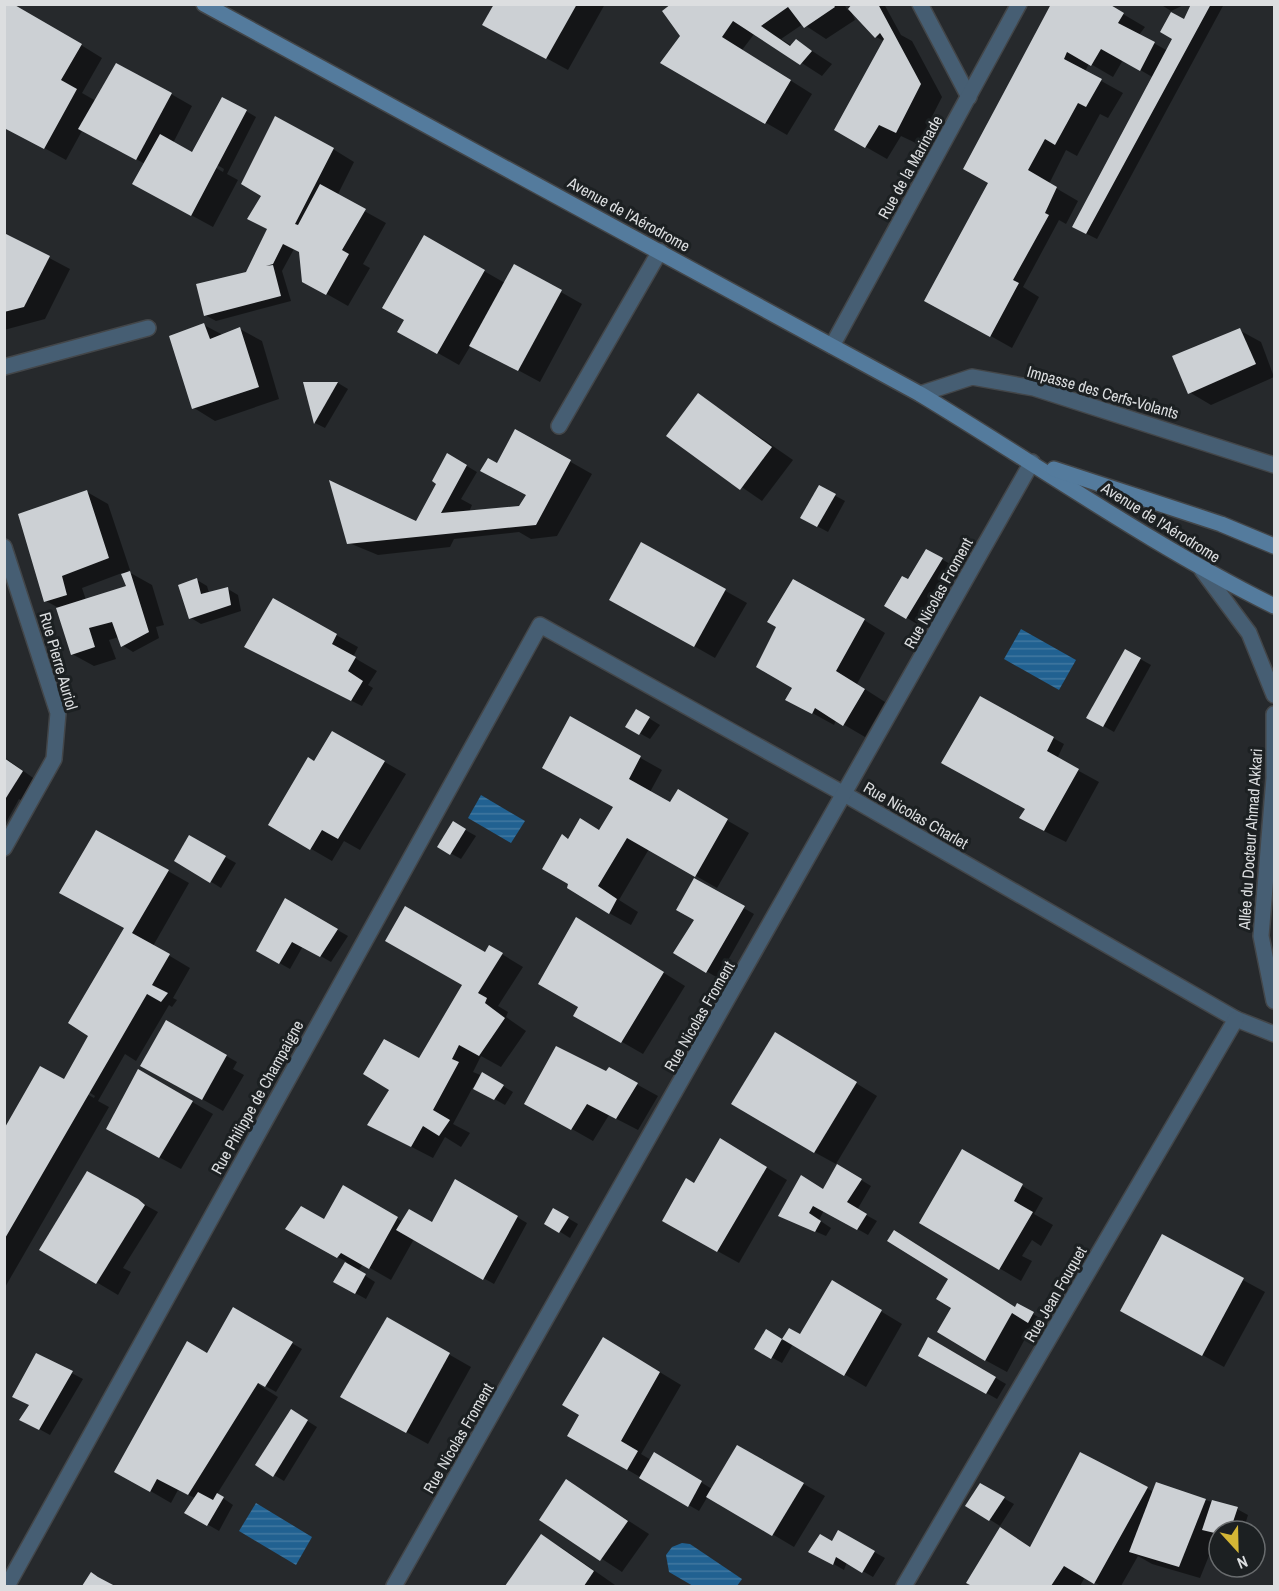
<svg xmlns="http://www.w3.org/2000/svg" width="1279" height="1591" font-family="'Archivo Narrow',sans-serif">
  <style>
    .water { fill: url(#water-rules) }
    .shadow { fill: #0007; fill-rule: evenodd }
    .building { fill: #ccd0d4 }
    .lines { fill: none; stroke-linecap: round; stroke-linejoin: round }
    .service-casing { stroke: #434649; stroke-width: 18 }
    .minor-casing { stroke: #434649; stroke-width: 18 }
    .secondary-casing { stroke: #434649; stroke-width: 18 }
    .service { stroke: #465e73; stroke-width: 15 }
    .minor { stroke: #465e73; stroke-width: 15 }
    .secondary { stroke: #547b9d; stroke-width: 15 }
    .labels { text-anchor: middle; stroke-width: 6; stroke-linejoin: round; paint-order: stroke }
    .street-label { font-size: 16px; fill: #dcdee0; stroke: #1c2022 }
  </style>
  <defs>
    <pattern id="water-rules" width="6" height="5" patternUnits="userSpaceOnUse" patternTransform="scale(1.5)"><rect width="6" height="5" fill="#216191"/><path d="M0 2.5h6" fill="none" stroke="#4177a0"/></pattern>
  </defs>
  <rect width="100%" height="100%" fill="#26292c"/>
  <g class="water">
    <path d="M1021,629L1076,660L1059,690L1004,659Z"/>
    <path d="M481,795L525,821L511,843L468,818Z"/>
    <path d="M256,1503L312,1537L296,1565L239,1531Z"/>
    <path d="M682,1543L690,1544L742,1579L737,1586H693L669,1572L666,1555L672,1547Z"/>
  </g>
  <g class="shadow">
    <path d="M496,4H605L568,70L484,24Z"/>
    <path d="M673,4H844L848,11L854,4H884L901,35L912,41L942,97L918,144L901,136L887,159L836,130L884,41L876,37L851,11L855,20L826,39L803,24L781,39L792,46L797,41L832,64L822,76L755,33L742,50L812,94L787,135L662,62L682,36Z"/>
    <path d="M1106,4L1145,27L1139,35L1168,51L1194,4H1224L1097,239L1085,233L1154,78L1123,60L1113,77L1089,63L1085,72L1123,93L1108,118L1100,114L1077,156L1066,150L1049,184L1078,201L1066,224L1059,220L1023,287L1039,297L1012,348L948,312L990,183L965,169Z"/>
    <path d="M1160,4H1186L1171,11Z"/>
    <path d="M81,45L102,58L82,93L96,101L171,94L192,106L173,143L223,172L224,169L194,151L246,111L256,117L227,174L238,180L213,227L156,196L145,164L83,129L66,160L6,127Z"/>
    <path d="M333,149L354,162L337,196L386,223L363,264L370,268L348,306L325,293L300,253L294,249L282,271L291,301L216,321L205,315L247,273Z"/>
    <path d="M4,234L70,269L45,319L4,330Z"/>
    <path d="M424,237L505,283L515,266L582,304L540,382L471,345L459,365L399,331L406,320Z"/>
    <path d="M204,325L223,335L240,329L262,341L279,399L215,421L194,408Z"/>
    <path d="M1239,330L1261,342L1274,377L1211,405L1189,392Z"/>
    <path d="M338,383L348,389L325,428L315,423L305,384Z"/>
    <path d="M699,395L793,460L762,501L668,436Z"/>
    <path d="M516,431L592,474L557,536L531,539L519,532L454,539L450,547L378,555L349,543L416,523L437,486L448,455L477,472L461,499L472,505L469,512L519,508L527,495L497,465Z"/>
    <path d="M819,487L845,501L828,532L802,518Z"/>
    <path d="M87,492L108,504L130,570L127,571L152,585L164,625L156,627L159,638L133,652L122,645L119,637L109,640L116,659L94,666L72,654L57,607L46,601ZM122,573L128,587L86,600L82,588Z"/>
    <path d="M642,544L747,603L715,658L611,599Z"/>
    <path d="M927,551L952,565L917,624L886,605L909,581Z"/>
    <path d="M197,580L207,586L209,593L228,589L238,595L241,611L201,624L191,618Z"/>
    <path d="M864,620L885,633L857,684L885,702L865,737L836,720L834,725L787,699L794,687L778,627Z"/>
    <path d="M336,635L358,647L353,657L377,671L368,685L373,688L362,706L267,659Z"/>
    <path d="M1126,651L1151,665L1114,732L1088,717Z"/>
    <path d="M980,698L1064,744L1057,759L1099,782L1066,842L1042,830L1026,809Z"/>
    <path d="M637,711L660,725L650,739L627,726Z"/>
    <path d="M571,719L662,770L650,792L671,804L678,792L749,833L717,888L649,849L619,900L638,912L631,925L609,913L569,840L600,832L615,807Z"/>
    <path d="M333,733L406,774L360,850L344,841L332,861L270,825Z"/>
    <path d="M4,757L43,785L30,805L19,799L4,826Z"/>
    <path d="M453,823L476,836L461,859L439,847Z"/>
    <path d="M189,837L236,863L221,888L176,860Z"/>
    <path d="M168,871L189,883L153,946L190,968L173,998L177,1000L172,1007L169,1005L136,1061L125,1054L98,1101L109,1107L4,1289V1130L41,1068L94,1098L95,1096L66,1078L105,1046L70,1023Z"/>
    <path d="M695,880L754,914L718,978L675,953L696,920Z"/>
    <path d="M285,900L348,936L331,962L303,946L290,969L258,951Z"/>
    <path d="M598,932L685,986L643,1054L575,1015Z"/>
    <path d="M490,947L523,967L498,1006L508,1012L506,1017L526,1031L501,1067L481,1056L473,1072L493,1080L513,1092L505,1105L473,1087L453,1124L470,1133L461,1147L445,1137L433,1158L369,1125L420,1060Z"/>
    <path d="M167,1022L237,1062L233,1069L244,1075L223,1111L142,1065Z"/>
    <path d="M609,1069L658,1096L638,1130L609,1115L593,1141L526,1103L606,1073Z"/>
    <path d="M139,1071L213,1114L181,1169L129,1141Z"/>
    <path d="M846,1077L877,1096L836,1164L814,1152Z"/>
    <path d="M963,1151L1043,1198L1034,1214L1053,1225L1041,1246L1032,1240L1022,1256L1032,1261L1021,1281L921,1222Z"/>
    <path d="M741,1152L787,1180L739,1263L685,1233L695,1185Z"/>
    <path d="M838,1166L871,1186L857,1210L877,1221L868,1235L824,1210L819,1220L831,1228L826,1236L780,1216L824,1191Z"/>
    <path d="M87,1173L158,1212L123,1268L131,1272L118,1295L41,1249Z"/>
    <path d="M456,1181L527,1223L494,1284L414,1239L391,1280L363,1264L358,1271L375,1282L366,1299L335,1282L347,1262L308,1241L338,1229L343,1187L403,1222L432,1224Z"/>
    <path d="M554,1210L578,1224L570,1238L546,1223Z"/>
    <path d="M894,1232L1016,1308L1018,1305L1043,1320L1039,1327L1033,1324L1007,1372L985,1360L953,1308L950,1278Z"/>
    <path d="M1162,1236L1265,1292L1224,1367L1143,1322Z"/>
    <path d="M854,1295L902,1324L866,1387L793,1344L782,1363L756,1349L766,1331L783,1341L789,1330L801,1336Z"/>
    <path d="M233,1309L302,1349L276,1392L260,1383L259,1385L278,1397L217,1494L233,1505L219,1531L186,1512L195,1498L178,1490L171,1503L116,1471L208,1354Z"/>
    <path d="M387,1319L471,1367L428,1444L363,1408Z"/>
    <path d="M929,1339L1006,1384L997,1399L920,1356Z"/>
    <path d="M625,1351L681,1385L641,1454L651,1460L655,1454L712,1489L738,1447L825,1496L794,1547L708,1496L699,1511L569,1436Z"/>
    <path d="M37,1355L83,1379L50,1435L21,1419L31,1405Z"/>
    <path d="M301,1417L317,1427L284,1481L257,1465Z"/>
    <path d="M1080,1454L1154,1492L1205,1500L1237,1509L1248,1515L1243,1531H1219L1200,1578L1152,1564L1138,1556L1121,1586H1101L1085,1577L1080,1586H975L968,1583L1001,1529L1031,1547Z"/>
    <path d="M567,1481L649,1534L622,1572L541,1519Z"/>
    <path d="M980,1485L1014,1504L1000,1526L968,1506Z"/>
    <path d="M838,1532L885,1558L873,1577L847,1562L844,1570L811,1551L833,1543Z"/>
    <path d="M541,1536L562,1548L615,1585L507,1586Z"/>
  </g>
  <g class="building">
    <path d="M4,4H13L82,44L61,80L77,89L44,149L4,128Z"/>
    <path d="M494,4H577L546,59L482,25Z"/>
    <path d="M671,4H833L835,7L804,28L788,7L761,26L790,46L796,39L812,51L800,65L733,21L722,37L791,80L765,124L660,63L680,36L662,11Z"/>
    <path d="M852,4H878L921,84L896,133L879,125L865,148L834,130L884,39L880,33L875,38L848,9Z"/>
    <path d="M1051,4H1109L1124,13L1118,23L1155,42L1140,71L1101,49L1091,66L1067,52L1064,59L1102,79L1086,107L1078,103L1055,145L1045,139L1028,170L1057,187L1045,213L1049,215L1013,280L1019,283L990,337L924,301L988,183L963,169Z"/>
    <path d="M1191,4H1211L1086,234L1072,227L1172,39L1160,32L1171,12L1184,19Z"/>
    <path d="M116,63L172,93L136,160L78,129Z"/>
    <path d="M222,97L247,110L191,216L132,184L160,134L192,152Z"/>
    <path d="M275,116L334,148L295,224L298,225L320,184L366,209L342,250L349,254L326,295L302,282L299,252L283,244L273,264L266,266L273,265L281,296L204,316L196,284L246,272L267,229L247,219L261,196L241,184Z"/>
    <path d="M4,233L50,256L24,307L4,312Z"/>
    <path d="M424,235L485,270L437,354L397,332L404,320L382,308Z"/>
    <path d="M514,264L562,290L518,371L469,346Z"/>
    <path d="M204,323L210,339L240,327L259,387L192,409L169,336Z"/>
    <path d="M1240,328L1256,364L1188,394L1172,356Z"/>
    <path d="M303,382H338L314,424Z"/>
    <path d="M698,393L772,447L740,490L666,436Z"/>
    <path d="M515,429L571,460L536,525L347,544L329,480L416,521L436,484L432,481L447,453L467,465L441,513L519,506L526,495L480,471L488,458L497,463Z"/>
    <path d="M819,485L836,494L817,527L800,518Z"/>
    <path d="M87,490L109,558L62,576L67,595L44,602L18,514Z"/>
    <path d="M641,542L726,589L694,647L609,600Z"/>
    <path d="M926,549L943,558L906,619L884,606L902,576L908,579Z"/>
    <path d="M130,571L149,632L121,647L112,622L89,628L95,647L71,655L56,608L126,586L121,574Z"/>
    <path d="M197,578L201,594L228,587L231,605L189,619L178,585Z"/>
    <path d="M793,579L865,619L836,671L865,689L843,726L815,708L812,714L785,700L792,688L756,667L776,627L767,622Z"/>
    <path d="M273,598L337,634L332,644L356,657L348,671L363,681L351,701L244,647Z"/>
    <path d="M1125,649L1141,658L1103,727L1086,718Z"/>
    <path d="M980,696L1054,737L1047,751L1079,769L1044,831L1019,818L1025,809L941,763Z"/>
    <path d="M636,709L650,717L639,735L625,727Z"/>
    <path d="M570,716L641,756L629,779L670,802L678,789L728,819L695,877L627,838L598,886L617,899L609,914L567,888L568,884L542,869L562,834L568,839L580,818L599,830L613,807L542,768Z"/>
    <path d="M332,731L385,761L338,839L322,830L310,850L268,825L308,757L314,761Z"/>
    <path d="M4,758L23,771L4,801Z"/>
    <path d="M453,821L466,829L450,855L437,847Z"/>
    <path d="M96,830L169,870L132,933L170,954L152,985L168,993L161,1002L147,994L4,1240V1129L40,1066L64,1079L88,1036L68,1023L124,928L59,893Z"/>
    <path d="M189,835L226,856L210,883L174,861Z"/>
    <path d="M694,878L745,906L706,973L673,953L694,920L676,910Z"/>
    <path d="M285,898L338,929L320,957L292,942L279,964L256,951Z"/>
    <path d="M405,906L485,952L489,945L503,953L478,993L487,998L485,1003L505,1018L479,1056L459,1045L452,1059L459,1062L433,1110L450,1120L439,1136L423,1126L411,1147L367,1125L389,1090L363,1074L384,1039L419,1058L462,985L385,941Z"/>
    <path d="M576,917L664,972L621,1043L573,1016L578,1007L538,984Z"/>
    <path d="M166,1020L227,1055L202,1100L140,1066Z"/>
    <path d="M775,1032L857,1082L814,1153L731,1104Z"/>
    <path d="M556,1046L606,1071L609,1067L638,1083L616,1119L587,1104L571,1130L524,1104Z"/>
    <path d="M138,1069L193,1101L159,1158L106,1129Z"/>
    <path d="M482,1072L504,1085L494,1100L473,1089Z"/>
    <path d="M720,1138L767,1167L717,1252L662,1221L686,1178L694,1183Z"/>
    <path d="M962,1149L1023,1184L1014,1201L1033,1212L999,1270L919,1223Z"/>
    <path d="M837,1164L862,1179L847,1202L867,1214L857,1230L813,1206L809,1213L821,1221L815,1232L778,1216L801,1175L823,1189Z"/>
    <path d="M87,1171L138,1199L145,1205L96,1284L39,1250Z"/>
    <path d="M455,1179L518,1216L483,1280L396,1230L409,1209L432,1222Z"/>
    <path d="M343,1185L398,1217L369,1269L341,1253L337,1258L285,1229L301,1206L324,1219Z"/>
    <path d="M553,1208L569,1217L559,1233L544,1224Z"/>
    <path d="M894,1230L1015,1307L1017,1303L1034,1312L1028,1323L1012,1313L985,1361L937,1332L951,1308L936,1299L948,1279L887,1241Z"/>
    <path d="M1162,1234L1244,1278L1202,1356L1120,1311Z"/>
    <path d="M345,1262L366,1274L355,1294L333,1282Z"/>
    <path d="M832,1280L882,1310L844,1376L782,1339L771,1359L754,1349L766,1329L782,1339L789,1328L800,1334Z"/>
    <path d="M233,1307L293,1342L265,1387L258,1383L188,1495L157,1479L150,1492L114,1472L187,1341L207,1353Z"/>
    <path d="M387,1317L450,1353L406,1433L340,1397Z"/>
    <path d="M603,1337L660,1372L621,1441L638,1451L627,1470L567,1436L579,1415L562,1405Z"/>
    <path d="M928,1337L996,1377L986,1394L918,1356Z"/>
    <path d="M36,1353L73,1371L39,1430L19,1420L29,1405L12,1397Z"/>
    <path d="M291,1409L308,1420L273,1477L255,1465Z"/>
    <path d="M737,1445L804,1483L772,1536L706,1497Z"/>
    <path d="M654,1452L702,1481L688,1507L639,1478Z"/>
    <path d="M1080,1452L1148,1487L1094,1584L1064,1566L1051,1586H972L966,1583L1000,1527L1030,1547Z"/>
    <path d="M566,1479L628,1521L600,1561L539,1520Z"/>
    <path d="M1156,1482L1206,1499L1179,1567L1129,1552Z"/>
    <path d="M980,1483L1005,1497L989,1521L965,1506Z"/>
    <path d="M198,1492L213,1500L217,1493L224,1497L207,1526L184,1513Z"/>
    <path d="M1212,1500L1238,1507L1230,1531H1219V1534L1202,1530Z"/>
    <path d="M838,1530L875,1551L862,1573L836,1557L833,1565L808,1552L820,1534L832,1541Z"/>
    <path d="M541,1534L594,1571L584,1586H505Z"/>
    <path d="M91,1572L98,1577L115,1586H82Z"/>
  </g>
  <g class="lines">
    <defs>
      <g id="service">
        <path d="M4,367L148,328"/>
        <path d="M559,426L660,251"/>
      </g>
      <g id="minor">
        <path d="M920,4L969,97"/>
        <path d="M832,346L1019,4"/>
        <path d="M920,394L972,377L1034,388L1274,465"/>
        <path d="M4,547L58,713L54,759L4,848"/>
        <path d="M1202,570L1249,633L1274,695"/>
        <path d="M1274,714V778L1261,936L1274,1001"/>
        <path d="M7,1586L540,625L846,795L1236,1019L1274,1034"/>
        <path d="M394,1586L1032,462"/>
        <path d="M904,1586L1236,1019"/>
      </g>
      <g id="secondary">
        <path d="M204,4L920,394C1038,465 1151,545 1274,606"/>
        <path d="M1054,469L1221,524L1274,546"/>
      </g>
    </defs>
    <use href="#service" class="service-casing"/>
    <use href="#minor" class="minor-casing"/>
    <use href="#secondary" class="secondary-casing"/>
    <use href="#service" class="service"/>
    <use href="#minor" class="minor"/>
    <use href="#secondary" class="secondary"/>
  </g>
  <g class="labels">
    <g class="street-label">
      <text transform="translate(910 167) rotate(-61)" y="6">Rue de la Marinade</text>
      <text transform="translate(629 214) rotate(29)" y="6">Avenue de l'Aérodrome</text>
      <text transform="translate(1103 392) rotate(16)" y="6">Impasse des Cerfs-Volants</text>
      <text transform="translate(1161 522) rotate(32)" y="6">Avenue de l'Aérodrome</text>
      <text transform="translate(938 593) rotate(-61)" y="6">Rue Nicolas Froment</text>
      <text transform="translate(59 661) rotate(74)" y="6">Rue Pierre Auriol</text>
      <text transform="translate(916 815) rotate(30)" y="6">Rue Nicolas Charlet</text>
      <text transform="translate(1250 839) rotate(-86)" y="6">Allée du Docteur Ahmad Akkari</text>
      <text transform="translate(699 1016) rotate(-60)" y="6">Rue Nicolas Froment</text>
      <text transform="translate(257 1097) rotate(-61)" y="6">Rue Philippe de Champaigne</text>
      <text transform="translate(1055 1294) rotate(-60)" y="6">Rue Jean Fouquet</text>
      <text transform="translate(458 1438) rotate(-60)" y="6">Rue Nicolas Froment</text>
    </g>
  </g>
  <rect width="1279" height="1591" fill="none" stroke="#dcdee0" stroke-width="12"/>
  <g transform="translate(1237 1549) rotate(158)"><circle r="28" fill="#1c2022" stroke="#696c6e" stroke-width="1.5"/>
  <path d="M0-4.5L10 22L0 15L-10 22Z" fill="#d4b635"/>
  <text y="-9" font-size="16" font-weight="bold" text-anchor="middle" fill="#dcdee0">N</text>
  </g>
</svg>
